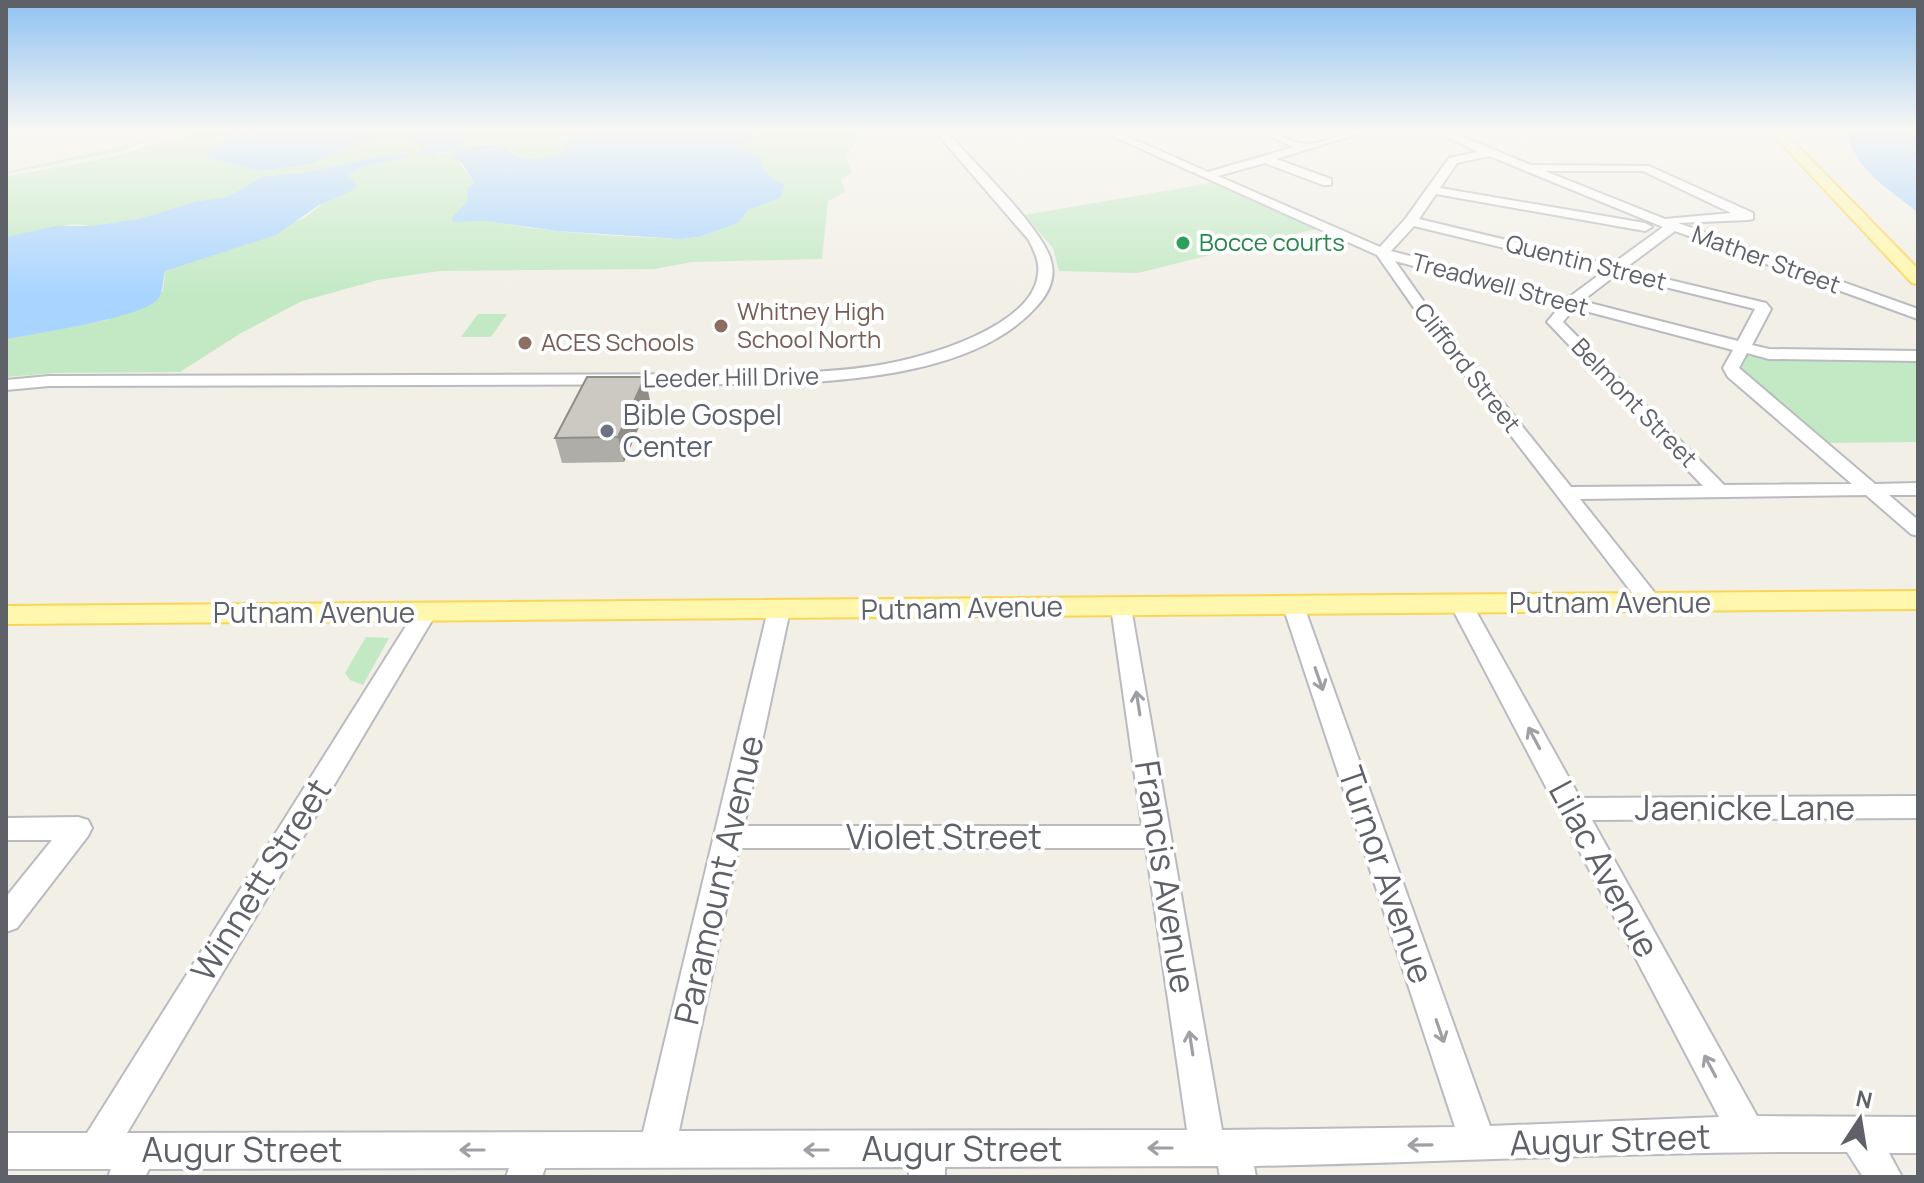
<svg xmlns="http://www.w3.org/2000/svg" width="1924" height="1183" font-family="Manrope,sans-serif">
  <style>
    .green { fill: #c2e9c4 }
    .water { fill: #a8d4ff }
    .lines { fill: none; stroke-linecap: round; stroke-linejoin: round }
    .minor-casing { stroke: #b9bbc1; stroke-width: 4 }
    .major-casing { stroke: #fad657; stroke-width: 4 }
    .minor { fill: #fff; fill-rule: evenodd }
    .major { fill: #fff7ad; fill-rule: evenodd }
    .wall { fill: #afada8 }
    .shaded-wall { fill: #8f8d88 }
    .building { fill: #ccc9c3; stroke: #8f8d88; stroke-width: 2 }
    .oneway { stroke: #9ea0a4 }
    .leisure-dot { fill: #2e9e5b; stroke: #fff; stroke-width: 3 }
    .education-dot { fill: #8d6e63; stroke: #fff; stroke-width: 3 }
    .worship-dot { fill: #6b7280; stroke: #fff; stroke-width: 3 }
    .labels { text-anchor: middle; stroke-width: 8; stroke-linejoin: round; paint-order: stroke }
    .far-leisure-label { font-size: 24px; fill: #27864d; stroke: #fff; text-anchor: start }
    .far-street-label { font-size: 24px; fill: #5e6168; stroke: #fff }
    .far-education-label { font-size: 24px; fill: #785e54; stroke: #fff; text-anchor: start }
    .worship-label { font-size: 28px; fill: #5b616d; stroke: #fff; text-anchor: start }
    .street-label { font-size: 28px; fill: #5e6168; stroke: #fff }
    .near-street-label { font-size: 34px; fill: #5e6168; stroke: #fff }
  </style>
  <rect width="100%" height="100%" fill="#f1efe6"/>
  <g class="green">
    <path d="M203,130H239L205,154L209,158L259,171L310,164L359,142L407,137L439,155L458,151L456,159L474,183L469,200L453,218C464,224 475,219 488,221C551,233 616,236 680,239L699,237L738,223L748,210L780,198L785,185C771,178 762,173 760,157L743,148L745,143L766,130H855L858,140L845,156L852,173L841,179L845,192L828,201L822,259L692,262L654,269L439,271L378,280L302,301L241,333L180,372L56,373L6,377V339L107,320L163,291L165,271L304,218L329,199L350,192L347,176L358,168L406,156L376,157L313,171L262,177L227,197L198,201L138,219L91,226L75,224L6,237V177L107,158Z"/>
    <path d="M462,130H589L566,150L548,159L532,161L494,143L457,147Z"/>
    <path d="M150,140L122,151L6,174V172Z"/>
    <path d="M1211,183L1316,229L1138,273L1059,271L1053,248L1025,215Z"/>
    <path d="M478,314H507L491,337H461Z"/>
    <path d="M1747,355L1778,360H1918V442L1822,443L1739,371Z"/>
    <path d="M366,637L389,638L363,685L350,680L345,673Z"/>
  </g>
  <g class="water">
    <path d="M239,130H462L460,139L464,143L459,147L501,144C520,163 542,162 565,151L564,144L589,130H766L745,143L743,148L760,157C762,173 771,178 785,185L780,198L748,210L738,223L699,237L680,239L557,231L486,221L453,222L452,218L468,200L467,189L474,183L462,163L453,158L458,151L418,155L425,147L406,137L359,142L310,164L259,171L209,158L205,154Z"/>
    <path d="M1837,130H1918V213C1890,188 1859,175 1848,136Z"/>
    <path d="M404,155L408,157L358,168L348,176L357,186L350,192L319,205L276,235L165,271C162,282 164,292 157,300C140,318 34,334 6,339V237L56,226H91L138,219L198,201L227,197L262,177L313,171L376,157Z"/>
  </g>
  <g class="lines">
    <defs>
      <g id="minor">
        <path d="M934,130H945C970,159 1043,228 1051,261C1056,278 1048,294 1037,306C979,372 859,380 776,384L49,386L6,390V380L49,376L776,374C811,372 846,371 880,365C924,358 1033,327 1038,274C1040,262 1034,250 1028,239Z"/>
        <path d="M1099,130H1113L1208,172L1294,147L1256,130C1275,130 1290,143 1306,144C1324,144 1347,130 1370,130L1276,159L1331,179V185H1323L1265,163L1218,176L1380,247L1406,218L1449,158L1478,152L1432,130H1446L1531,165L1649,166L1753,213V219L1748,220L1678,223L1918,309V319L1675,231L1624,269L1766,303L1771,309L1752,345L1769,349L1918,351V361L1769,359L1747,353L1739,368L1875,484L1918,483V495H1889L1918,520V536L1911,534L1866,495L1580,499L1662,602L1659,607H1643L1426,325L1377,255ZM1489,156L1663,227L1611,265L1419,219L1436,194L1645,231L1652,227L1645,223L1440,188L1457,163ZM1545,171H1643L1731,213L1665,219ZM1414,226L1603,272L1568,298L1391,251ZM1395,261L1561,305L1547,322L1550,325L1703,486L1571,487L1436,319ZM1616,275L1755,309L1738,341L1582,301ZM1574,308L1733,350L1723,368L1728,377L1852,484L1724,485L1563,322Z"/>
        <path d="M1461,597L1469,599L1472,604L1580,798L1918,796V818L1592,820L1757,1116L1918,1117V1153H1889L1902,1177H1863L1847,1152C1650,1151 1452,1162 1254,1166L1256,1177H1220L1218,1166L945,1167V1177H909V1167L545,1168L542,1177H506L509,1168L149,1169L145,1177H108L111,1169H6V1133H87L418,607H434L437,612L127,1133L643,1132L768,610L771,605H787L790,610L744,826H1142L1111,607L1114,602H1130L1222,1130L1455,1127L1283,606L1286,601H1302L1490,1126L1719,1117L1450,604L1453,599ZM739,848H1146L1187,1130L679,1131Z"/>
        <path d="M78,817L88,820L92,828L88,836L17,928L6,932V897L52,840H6V818Z"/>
      </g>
      <g id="major">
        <path d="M1769,130H1782L1918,269V284L1912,283Z"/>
        <path d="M1918,591V609L6,624V606Z"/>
      </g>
    </defs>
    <use href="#minor" class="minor-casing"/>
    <use href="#major" class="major-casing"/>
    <use href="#minor" class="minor"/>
    <use href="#major" class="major"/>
  </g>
  <path class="wall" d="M645,377L650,401L624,462L562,463L555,438Z"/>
  <path class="shaded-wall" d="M645,377L650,401L624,462L618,437Z"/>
  <path class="building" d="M587,377H645L618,437L555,438Z"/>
  <defs><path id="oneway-shaft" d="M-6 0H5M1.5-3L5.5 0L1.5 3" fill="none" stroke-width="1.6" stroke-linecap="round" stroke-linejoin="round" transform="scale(2)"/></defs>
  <g class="oneway">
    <use href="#oneway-shaft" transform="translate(1319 679) rotate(71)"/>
    <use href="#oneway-shaft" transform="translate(1138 703) rotate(-99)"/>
    <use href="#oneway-shaft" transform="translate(1534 738) rotate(-118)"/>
    <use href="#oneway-shaft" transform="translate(1440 1031) rotate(71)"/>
    <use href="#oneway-shaft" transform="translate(1191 1043) rotate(-99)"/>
    <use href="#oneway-shaft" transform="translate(1710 1066) rotate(-118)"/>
    <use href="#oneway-shaft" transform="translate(1420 1145) rotate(179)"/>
    <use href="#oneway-shaft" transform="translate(1160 1148) rotate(180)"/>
    <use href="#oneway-shaft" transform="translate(472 1150) rotate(180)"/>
    <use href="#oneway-shaft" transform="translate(816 1150) rotate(-180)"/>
  </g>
  <linearGradient id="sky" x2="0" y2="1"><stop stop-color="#8ec1f1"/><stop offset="0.44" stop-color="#f9f8f4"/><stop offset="1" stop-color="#f9f8f4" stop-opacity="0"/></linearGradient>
  <rect width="1924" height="296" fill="url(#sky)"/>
  <circle class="leisure-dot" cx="1183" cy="243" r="8"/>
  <g class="education-dot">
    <circle cx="721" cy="326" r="8"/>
    <circle cx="525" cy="343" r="8"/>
  </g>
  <circle class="worship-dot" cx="607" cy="431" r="8"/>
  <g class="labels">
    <g class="far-leisure-label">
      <text x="1199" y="251">Bocce courts</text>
    </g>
    <g class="far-street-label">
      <text transform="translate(1766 260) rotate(20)" y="8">Mather Street</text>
      <text transform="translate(1586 263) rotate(14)" y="8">Quentin Street</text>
      <text transform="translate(1500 285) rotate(15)" y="8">Treadwell Street</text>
      <text transform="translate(1467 368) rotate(52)" y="8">Clifford Street</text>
      <text transform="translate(731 378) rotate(-1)" y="8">Leeder Hill Drive</text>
      <text transform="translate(1634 403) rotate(46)" y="8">Belmont Street</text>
    </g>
    <g class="far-education-label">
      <text x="737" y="320">Whitney High<tspan x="737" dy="28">School North</tspan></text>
      <text x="541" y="351">ACES Schools</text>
    </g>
    <g class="worship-label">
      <text x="623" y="425">Bible Gospel<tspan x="623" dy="32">Center</tspan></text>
    </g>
    <g class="street-label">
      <text x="1610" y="613">Putnam Avenue</text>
      <text transform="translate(962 608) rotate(-1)" y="10">Putnam Avenue</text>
      <text x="314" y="623">Putnam Avenue</text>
    </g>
    <g class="near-street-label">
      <text x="1745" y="820">Jaenicke Lane</text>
      <text x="944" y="849">Violet Street</text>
      <text transform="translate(1604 869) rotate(62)" y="12">Lilac Avenue</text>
      <text transform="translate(1386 875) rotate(71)" y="12">Turnor Avenue</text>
      <text transform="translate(1165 877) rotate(81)" y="12">Francis Avenue</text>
      <text transform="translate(261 880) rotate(-58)" y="12">Winnett Street</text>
      <text transform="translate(719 880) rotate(-77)" y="12">Paramount Avenue</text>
      <text transform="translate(1610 1140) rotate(-2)" y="12">Augur Street</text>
      <text x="962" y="1161">Augur Street</text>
      <text x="242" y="1162">Augur Street</text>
    </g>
  </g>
  <rect width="1924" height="1183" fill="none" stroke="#5e6168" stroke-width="16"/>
  <g transform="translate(1860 1119) rotate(12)" stroke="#ffffff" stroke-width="6" paint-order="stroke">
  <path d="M0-6L14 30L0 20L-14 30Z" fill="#5e6168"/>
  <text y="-12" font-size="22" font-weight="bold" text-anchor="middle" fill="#5e6168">N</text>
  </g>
</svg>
